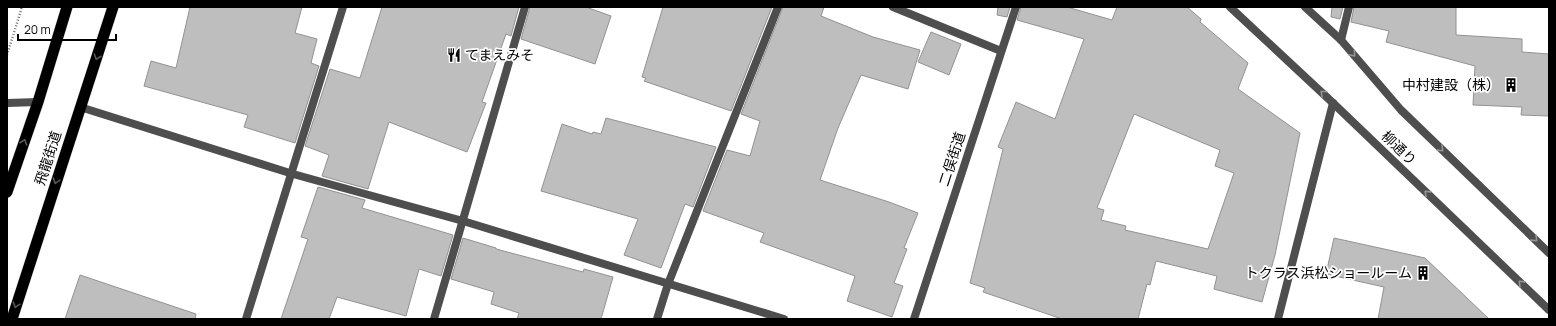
<svg xmlns="http://www.w3.org/2000/svg" width="1556" height="326" font-family="Manrope,'Noto Sans JP',sans-serif">
  <style>
    .building { fill: #bebebe; stroke: #929292; fill-rule: evenodd }
    .lines { fill: none; stroke-linecap: round; stroke-linejoin: round }
    .trunk-casing { stroke: #dbdbdb; stroke-width: 12 }
    .path { stroke: #707070; stroke-width: 2.5; stroke-dasharray: 1 2; stroke-linecap: butt }
    .minor { stroke: #4e4e4e; stroke-width: 8 }
    .tertiary { stroke: #4e4e4e; stroke-width: 8 }
    .trunk { stroke: #000; stroke-width: 11 }
    .oneway { stroke: #959595 }
    .oneway2 { stroke: #595959 }
    .labels { text-anchor: middle; stroke-width: 3.5; stroke-linejoin: round; paint-order: stroke }
    .poi-label { font-size: 14px; fill: #000; stroke: #fff; text-anchor: end }
    .street-label { font-size: 14px; fill: #000; stroke: #fff }
  </style>
  <rect width="100%" height="100%" fill="#fff"/>
  <g class="building">
    <path d="M190,7H302L295,33L317,39L311,63L319,66L295,143L244,127L248,115L144,86L151,61L176,68Z"/>
    <path d="M382,7H519L511,36L506,34L482,102L486,103L467,152L389,122L368,189L322,176L329,155L305,146L330,69L360,78Z"/>
    <path d="M530,7H586L611,16L595,64L521,39Z"/>
    <path d="M663,7H772L731,111L644,81L646,78L642,77Z"/>
    <path d="M783,7H824L821,16L873,37L920,50L908,89L861,75L838,128L820,180L889,202L918,213L904,248L907,249L894,283L903,286L892,317L847,301L855,276L760,242L764,233L703,211L727,150L750,156L760,121L741,114Z"/>
    <path d="M998,7H1010L1007,17L997,15Z"/>
    <path d="M1021,7H1067L1112,20L1117,7H1187L1201,19L1200,22L1248,63L1238,89L1300,133L1275,255L1262,302L1214,289L1217,276L1156,261L1150,285L1147,284L1138,319H1062L983,292L985,288L970,283L1003,149L998,147L1016,102L1055,119L1084,39L1017,20ZM1134,114L1220,150L1215,166L1234,173L1208,249L1125,230L1126,226L1101,220L1104,210L1097,208Z"/>
    <path d="M1332,7H1343L1340,19L1331,17Z"/>
    <path d="M1354,7H1456V35L1522,39V52L1549,54V116L1521,115L1522,107L1473,105L1475,66L1386,42L1389,31L1351,22Z"/>
    <path d="M931,32L961,44L949,75L918,62Z"/>
    <path d="M606,118L716,147L693,207L685,204L661,268L624,255L638,219L541,191L562,124L592,134L593,132L601,134Z"/>
    <path d="M318,187L365,200L362,208L453,235L441,276L419,269L406,316L337,297L329,319H281L308,239L301,237Z"/>
    <path d="M463,238L496,248V249L583,272L584,269L613,277L601,319H517L519,313L491,304L494,292L451,279Z"/>
    <path d="M1334,238L1425,258L1489,319H1378L1384,287L1326,274Z"/>
    <path d="M80,275L196,314L195,319H65Z"/>
  </g>
  <g class="lines">
    <defs>
      <g id="trunk">
        <path d="M7,192L38,102L67,7"/>
        <path d="M12,319L113,7"/>
      </g>
    </defs>
    <use href="#trunk" class="trunk-casing"/>
    <path class="path" d="M7,55L22,7"/>
    <g class="minor">
      <path d="M893,7L1001,51"/>
      <path d="M1341,40L1349,7"/>
      <path d="M7,103L38,102"/>
      <path d="M80,107L293,174L463,221L784,319"/>
      <path d="M246,319L343,7"/>
      <path d="M434,319L525,7"/>
      <path d="M657,319L668,284L778,7"/>
      <path d="M1278,319L1333,103"/>
    </g>
    <g class="tertiary">
      <path d="M1230,7L1333,103L1549,310"/>
      <path d="M1305,7L1341,40L1401,110L1549,253"/>
      <path d="M914,319L1016,7"/>
    </g>
    <use href="#trunk" class="trunk"/>
  </g>
  <defs><path id="oneway-chevron" d="M-2-3.5L2.5 0L-2 3.5" fill="none" stroke-width="1.6" stroke-linecap="round" stroke-linejoin="round"/></defs>
  <g class="oneway">
    <use href="#oneway-chevron" transform="translate(1353 54) rotate(50)"/>
    <use href="#oneway-chevron" transform="translate(1323 93) rotate(-137)"/>
    <use href="#oneway-chevron" transform="translate(1441 149) rotate(44)"/>
    <use href="#oneway-chevron" transform="translate(1427 193) rotate(-136)"/>
    <use href="#oneway-chevron" transform="translate(1535 239) rotate(44)"/>
    <use href="#oneway-chevron" transform="translate(1521 283) rotate(-136)"/>
  </g>
  <g class="oneway2">
    <use href="#oneway-chevron" transform="translate(97 57) rotate(109)"/>
    <use href="#oneway-chevron" transform="translate(24 142) rotate(-71)"/>
    <use href="#oneway-chevron" transform="translate(56 181) rotate(108)"/>
    <use href="#oneway-chevron" transform="translate(16 305) rotate(108)"/>
  </g>
  <defs>
    <symbol id="restaurant-bare" viewBox="-9 -9 18 18"><path d="M-5-6h1v4h1v-4h1v4h1v-4h1v5L-1.5 .5V6h-2V.5L-5-1ZM5-6V6H3V1.5H1.5Q1.5-4 5-6Z" fill="#000" stroke="#fff" stroke-width="2.5" paint-order="stroke"/></symbol>
    <symbol id="building-bare" viewBox="-9 -9 18 18"><path d="M-4-6H4V6H1V3H-1V6H-4ZM-2.5-4.3h1.7v1.8h-1.7ZM.8-4.3h1.7v1.8H.8ZM-2.5-1h1.7V.8h-1.7ZM.8-1h1.7V.8H.8Z" fill="#000" stroke="#fff" stroke-width="2.5" paint-order="stroke"/></symbol>
  </defs>
  <g fill-rule="evenodd">
    <use href="#restaurant-bare" x="444" y="45" width="20" height="20"/>
    <use href="#building-bare" x="1501" y="75" width="20" height="20"/>
    <use href="#building-bare" x="1413" y="263" width="20" height="20"/>
  </g>
  <g class="labels">
    <g class="poi-label">
      <text x="465" y="60" text-anchor="start">てまえみそ</text>
      <text x="1500" y="90">中村建設（株）</text>
      <text x="1412" y="278">トクラス浜松ショールーム</text>
    </g>
    <g class="street-label">
      <text transform="translate(1399 148) rotate(44)" y="5">柳通り</text>
      <text transform="translate(48 158) rotate(-72)" y="5">飛龍街道</text>
      <text transform="translate(952 159) rotate(-72)" y="5">二俣街道</text>
    </g>
  </g>
  <rect width="1556" height="326" fill="none" stroke="#000000" stroke-width="16"/>
  <path d="M18 34v6h98v-6" fill="none" stroke="#000000" stroke-width="2"/>
  <text x="24" y="34" font-size="12" fill="#000000" stroke="#ffffff" stroke-width="3" paint-order="stroke">20 m</text>
</svg>
